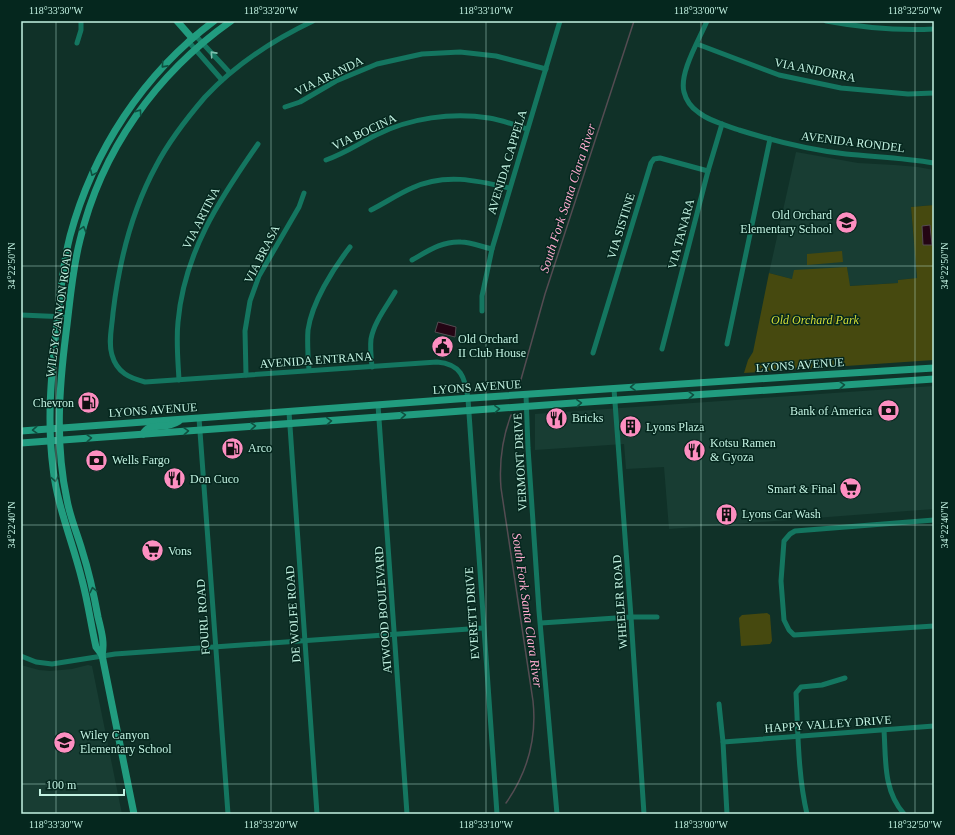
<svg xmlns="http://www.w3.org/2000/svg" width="955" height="835" font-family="Georgia,serif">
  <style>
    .built { fill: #183d33 }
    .green { fill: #46490f }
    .water { fill: #240514; stroke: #544c52 }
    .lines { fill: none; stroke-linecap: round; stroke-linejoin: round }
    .stream { stroke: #544c52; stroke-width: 1.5 }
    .street { stroke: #147660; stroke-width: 5 }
    .secondary { stroke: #219c7f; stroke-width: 7 }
    .oneway { stroke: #7dc0ae }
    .oneway2 { stroke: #0f5040 }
    .ticks { fill: none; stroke: #c3f2e2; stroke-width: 1; stroke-opacity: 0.45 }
    .labels { text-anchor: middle; stroke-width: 3; stroke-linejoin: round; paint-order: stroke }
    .street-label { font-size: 12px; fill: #c3f2e2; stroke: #05271e }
    .poi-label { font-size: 12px; fill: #c3f2e2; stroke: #05271e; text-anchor: start }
    .park-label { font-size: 12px; font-style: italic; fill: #d4dc36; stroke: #05271e }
    .water-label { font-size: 13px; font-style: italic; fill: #feabcf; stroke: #05271e }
    .neatline { fill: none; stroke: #c3f2e2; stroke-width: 1.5 }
    .ticks-label { font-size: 10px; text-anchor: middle; fill: #c3f2e2 }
  </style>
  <rect width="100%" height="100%" fill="#103128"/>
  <g class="built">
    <path d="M796,152L858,163L894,165L918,167L934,170V205L911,207L917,278L898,280V283L849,286L847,267L792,279L769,273Z"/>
    <path d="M934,386V458L932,459L934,509L669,529L664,467L626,469L624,444L535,450V414Z"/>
    <path d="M21,665L39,670L50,671L72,669L88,665L92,666L122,814H21Z"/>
  </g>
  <g class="green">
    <path d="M934,205V360L744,373L748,360L753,352L769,273L792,279L794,270L847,267L850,286L898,283V280L917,278L911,207Z"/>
    <path d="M842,251L843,262L807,265V254Z"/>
    <path d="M767,613L770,615L772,641L770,644L741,646L739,618L742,615Z"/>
  </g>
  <g class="water">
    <path d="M930,225L932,245H923L922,226Z"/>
    <path d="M438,322L456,327L455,337L435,332Z"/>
  </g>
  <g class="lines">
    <g class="stream">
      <path d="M520,383L545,294L634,21"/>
      <path d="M506,803C527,773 537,738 533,701L501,488C499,463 502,439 511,415"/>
    </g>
    <g class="street">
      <path d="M313,21C273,40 236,64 205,97C187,118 169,141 156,166C131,212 119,262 113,313C112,327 108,342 112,355C117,373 130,378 145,382L437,362C461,364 465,377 468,399L497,814"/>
      <path d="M707,21C699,40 679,73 684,92C686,100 691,107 698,112C709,121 725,125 739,130C774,141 810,150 846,154C876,157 905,158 934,163"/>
      <path d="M826,21C864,28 896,31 934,29"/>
      <path d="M195,35L230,73"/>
      <path d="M188,41L222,80"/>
      <path d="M77,43L81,30V21"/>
      <path d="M697,44L779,75L841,88L908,94L934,93"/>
      <path d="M285,107L300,102L336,81L377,64L422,54L460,52L496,56L546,69"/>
      <path d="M326,160C346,153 358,144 376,135C410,118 452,112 489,118C502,120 515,125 527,129"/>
      <path d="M371,210C385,203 398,194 412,188C444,173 476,180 509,188"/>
      <path d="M412,260C428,251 442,241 461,242C471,242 482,247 492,249"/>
      <path d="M482,311V296L492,249L560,21"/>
      <path d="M21,315L68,317"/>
      <path d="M727,344L770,139"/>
      <path d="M662,349L708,171L722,124"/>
      <path d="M593,353L651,163L654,159L660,158L708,171"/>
      <path d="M372,367C371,357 370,348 371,339C374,322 387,306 395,292"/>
      <path d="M309,370C308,357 307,343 308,330C312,302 333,269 350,247"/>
      <path d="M246,375L245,331L250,301L259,276L299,207L304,193"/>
      <path d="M179,380C178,361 176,341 178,322C184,253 219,200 258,144"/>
      <path d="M614,389L631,617L644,814"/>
      <path d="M526,395L528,448L539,611L557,814"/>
      <path d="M378,405L407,814"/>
      <path d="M289,412L317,814"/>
      <path d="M199,418L228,814"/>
      <path d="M934,520L795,531L790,534L784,541L781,581L784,620L789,630L794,635L934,626"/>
      <path d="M541,623L631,617H657"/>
      <path d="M21,656L36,662L52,664L115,654L483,628"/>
      <path d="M719,704L723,742L727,814"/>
      <path d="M884,730C886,760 883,790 904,814"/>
      <path d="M723,742L934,726"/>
      <path d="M807,814C798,776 798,732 796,693L801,687L822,685L845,678"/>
    </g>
    <g class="secondary">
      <path d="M177,21L192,38"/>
      <path d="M21,431L457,399L802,376L934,368"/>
      <path d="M143,434C148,423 160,428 170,425C173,424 176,423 179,421"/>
      <path d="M21,443L587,402L934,379"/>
      <path d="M102,655C105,642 101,630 98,617C94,595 89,572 82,550C77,533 70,517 67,500C55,444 59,389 66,333C70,302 72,271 80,240C101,151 156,74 231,21"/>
      <path d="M134,814L102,655L96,647C91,625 88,602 82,580C73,543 57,506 53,468C47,422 51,377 56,331C60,300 62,267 70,236C93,151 143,74 214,21"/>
    </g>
  </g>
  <defs><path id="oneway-chevron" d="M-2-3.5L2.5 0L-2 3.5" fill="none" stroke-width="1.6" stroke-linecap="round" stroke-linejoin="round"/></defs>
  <use class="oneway" href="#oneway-chevron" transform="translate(213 54) rotate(-132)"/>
  <g class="oneway2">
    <use href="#oneway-chevron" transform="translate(164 65) rotate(132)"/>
    <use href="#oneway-chevron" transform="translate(139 112) rotate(-55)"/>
    <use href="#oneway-chevron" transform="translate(93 173) rotate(114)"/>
    <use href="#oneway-chevron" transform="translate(83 229) rotate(-74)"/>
    <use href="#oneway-chevron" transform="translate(842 385) rotate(-4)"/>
    <use href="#oneway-chevron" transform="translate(633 387) rotate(176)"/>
    <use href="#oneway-chevron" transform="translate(691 395) rotate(-4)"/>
    <use href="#oneway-chevron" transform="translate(579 403) rotate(-4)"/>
    <use href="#oneway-chevron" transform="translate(497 409) rotate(-3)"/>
    <use href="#oneway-chevron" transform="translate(403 415) rotate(-4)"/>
    <use href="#oneway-chevron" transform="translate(329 421) rotate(-4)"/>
    <use href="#oneway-chevron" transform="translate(253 426) rotate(-4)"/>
    <use href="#oneway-chevron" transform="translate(35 430) rotate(176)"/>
    <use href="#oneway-chevron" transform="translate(186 431) rotate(-4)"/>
    <use href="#oneway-chevron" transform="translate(89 438) rotate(-4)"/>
    <use href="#oneway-chevron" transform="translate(55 479) rotate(79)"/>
    <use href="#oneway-chevron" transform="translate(93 590) rotate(-103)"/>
  </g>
  <path class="ticks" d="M56,21V814M271,21V814M486,21V814M701,21V814M915,21V814M21,266H934M21,525H934M21,784H934"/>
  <defs>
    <symbol id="school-disc" viewBox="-11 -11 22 22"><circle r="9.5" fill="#fd8fc1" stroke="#05271e"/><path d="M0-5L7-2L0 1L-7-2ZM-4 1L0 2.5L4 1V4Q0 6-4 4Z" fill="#111"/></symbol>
    <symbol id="civic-disc" viewBox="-11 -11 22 22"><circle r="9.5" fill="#fd8fc1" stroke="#05271e"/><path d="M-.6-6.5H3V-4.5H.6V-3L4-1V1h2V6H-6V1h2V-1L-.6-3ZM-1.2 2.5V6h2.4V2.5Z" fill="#111"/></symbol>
    <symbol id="fuel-disc" viewBox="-11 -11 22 22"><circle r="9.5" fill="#fd8fc1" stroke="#05271e"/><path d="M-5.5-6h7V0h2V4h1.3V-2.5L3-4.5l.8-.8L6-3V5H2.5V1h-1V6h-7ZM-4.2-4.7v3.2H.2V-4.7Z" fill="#111"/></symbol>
    <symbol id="bank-disc" viewBox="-11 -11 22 22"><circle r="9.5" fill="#fd8fc1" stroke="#05271e"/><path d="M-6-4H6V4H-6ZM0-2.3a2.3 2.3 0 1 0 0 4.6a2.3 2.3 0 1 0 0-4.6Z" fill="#111"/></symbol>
    <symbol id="restaurant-disc" viewBox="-11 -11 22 22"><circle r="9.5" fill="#fd8fc1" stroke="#05271e"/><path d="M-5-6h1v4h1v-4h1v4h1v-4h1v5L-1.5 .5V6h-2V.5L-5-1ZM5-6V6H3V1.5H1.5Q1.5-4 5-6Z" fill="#111"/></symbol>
    <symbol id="building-disc" viewBox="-11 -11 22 22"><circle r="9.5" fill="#fd8fc1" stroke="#05271e"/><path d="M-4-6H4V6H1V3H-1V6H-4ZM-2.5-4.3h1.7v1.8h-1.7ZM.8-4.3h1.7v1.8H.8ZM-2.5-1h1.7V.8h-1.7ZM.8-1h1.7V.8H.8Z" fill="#111"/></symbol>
    <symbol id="supermarket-disc" viewBox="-11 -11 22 22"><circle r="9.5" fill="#fd8fc1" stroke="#05271e"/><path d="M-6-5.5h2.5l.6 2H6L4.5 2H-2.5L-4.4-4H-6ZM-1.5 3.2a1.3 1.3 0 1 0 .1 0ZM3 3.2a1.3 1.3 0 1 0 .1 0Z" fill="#111"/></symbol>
  </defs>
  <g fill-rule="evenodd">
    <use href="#school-disc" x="834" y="210" width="25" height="25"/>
    <use href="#civic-disc" x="430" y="334" width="25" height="25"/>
    <use href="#fuel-disc" x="76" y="390" width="25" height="25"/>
    <use href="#bank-disc" x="876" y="398" width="25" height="25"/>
    <use href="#restaurant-disc" x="544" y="406" width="25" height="25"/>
    <use href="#building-disc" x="618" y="414" width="25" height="25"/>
    <use href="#fuel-disc" x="220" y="436" width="25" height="25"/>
    <use href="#restaurant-disc" x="682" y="438" width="25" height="25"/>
    <use href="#bank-disc" x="84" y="448" width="25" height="25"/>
    <use href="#restaurant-disc" x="162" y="466" width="25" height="25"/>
    <use href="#supermarket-disc" x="838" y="476" width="25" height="25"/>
    <use href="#building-disc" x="714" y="502" width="25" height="25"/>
    <use href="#supermarket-disc" x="140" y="538" width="25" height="25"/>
    <use href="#school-disc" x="52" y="730" width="25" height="25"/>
  </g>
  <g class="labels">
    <g class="street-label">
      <text transform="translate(815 70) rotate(11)" y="4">VIA ANDORRA</text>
      <text transform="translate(329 76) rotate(-26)" y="4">VIA ARANDA</text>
      <text transform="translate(364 132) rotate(-25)" y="4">VIA BOCINA</text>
      <text transform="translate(853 142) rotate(7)" y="4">AVENIDA RONDEL</text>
      <text transform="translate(507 162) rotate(-73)" y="4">AVENIDA CAPPELA</text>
      <text transform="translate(201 218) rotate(-63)" y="4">VIA ARTINA</text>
      <text transform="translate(621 226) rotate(-73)" y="4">VIA SISTINE</text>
      <text transform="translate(681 234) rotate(-75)" y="4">VIA TANARA</text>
      <text transform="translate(262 254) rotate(-63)" y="4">VIA BRASA</text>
      <text transform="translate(59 313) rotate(-82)" y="4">WILEY CANYON ROAD</text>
      <text transform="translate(316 360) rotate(-4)" y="4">AVENIDA ENTRANA</text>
      <text transform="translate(800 365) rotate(-4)" y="4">LYONS AVENUE</text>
      <text transform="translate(477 387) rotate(-4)" y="4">LYONS AVENUE</text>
      <text transform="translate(153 410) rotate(-4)" y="4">LYONS AVENUE</text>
      <text transform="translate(520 462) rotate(-93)" y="4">VERMONT DRIVE</text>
      <text transform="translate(620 602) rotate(-94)" y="4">WHEELER ROAD</text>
      <text transform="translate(383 610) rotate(-94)" y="4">ATWOOD BOULEVARD</text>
      <text transform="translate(472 613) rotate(-94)" y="4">EVERETT DRIVE</text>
      <text transform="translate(293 614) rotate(-94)" y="4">DE WOLFE ROAD</text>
      <text transform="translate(203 617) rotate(-94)" y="4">FOURL ROAD</text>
      <text transform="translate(828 724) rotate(-4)" y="4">HAPPY VALLEY DRIVE</text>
    </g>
    <g class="poi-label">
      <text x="832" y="219" text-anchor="end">Old Orchard<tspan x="832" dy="14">Elementary School</tspan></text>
      <text x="458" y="343">Old Orchard<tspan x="458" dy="14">II Club House</tspan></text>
      <text x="74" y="407" text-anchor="end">Chevron</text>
      <text x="872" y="415" text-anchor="end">Bank of America</text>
      <text x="572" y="422">Bricks</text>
      <text x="646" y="431">Lyons Plaza</text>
      <text x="710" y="447">Kotsu Ramen<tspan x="710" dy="14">&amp; Gyoza</tspan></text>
      <text x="248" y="452">Arco</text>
      <text x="112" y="464">Wells Fargo</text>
      <text x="190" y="483">Don Cuco</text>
      <text x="836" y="493" text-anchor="end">Smart &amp; Final</text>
      <text x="742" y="518">Lyons Car Wash</text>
      <text x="168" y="555">Vons</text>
      <text x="80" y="739">Wiley Canyon<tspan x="80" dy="14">Elementary School</tspan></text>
    </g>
    <g class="park-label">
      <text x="815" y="324">Old Orchard Park</text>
    </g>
    <g class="water-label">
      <text transform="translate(567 198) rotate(-72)" y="5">South Fork Santa Clara River</text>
      <text transform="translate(528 610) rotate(82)" y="5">South Fork Santa Clara River</text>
    </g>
  </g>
  <rect width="955" height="835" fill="none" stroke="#05271e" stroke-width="44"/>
  <path d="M40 789v6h84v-6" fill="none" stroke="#c3f2e2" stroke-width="2"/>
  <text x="46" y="789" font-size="12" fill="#c3f2e2" stroke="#05271e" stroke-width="3" paint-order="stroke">100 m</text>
  <rect x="22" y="22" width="911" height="791" class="neatline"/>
  <g class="ticks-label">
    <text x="56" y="14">118°33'30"W</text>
    <text x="271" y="14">118°33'20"W</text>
    <text x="486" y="14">118°33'10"W</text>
    <text x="701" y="14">118°33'00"W</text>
    <text x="915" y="14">118°32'50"W</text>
    <text transform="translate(11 266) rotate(-90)" y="4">34°22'50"N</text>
    <text transform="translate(944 266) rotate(-90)" y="4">34°22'50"N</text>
    <text transform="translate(11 525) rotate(-90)" y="4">34°22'40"N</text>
    <text transform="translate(944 525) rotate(-90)" y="4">34°22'40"N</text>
    <text x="56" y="828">118°33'30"W</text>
    <text x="271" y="828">118°33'20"W</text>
    <text x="486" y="828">118°33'10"W</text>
    <text x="701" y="828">118°33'00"W</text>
    <text x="915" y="828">118°32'50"W</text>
  </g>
</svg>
